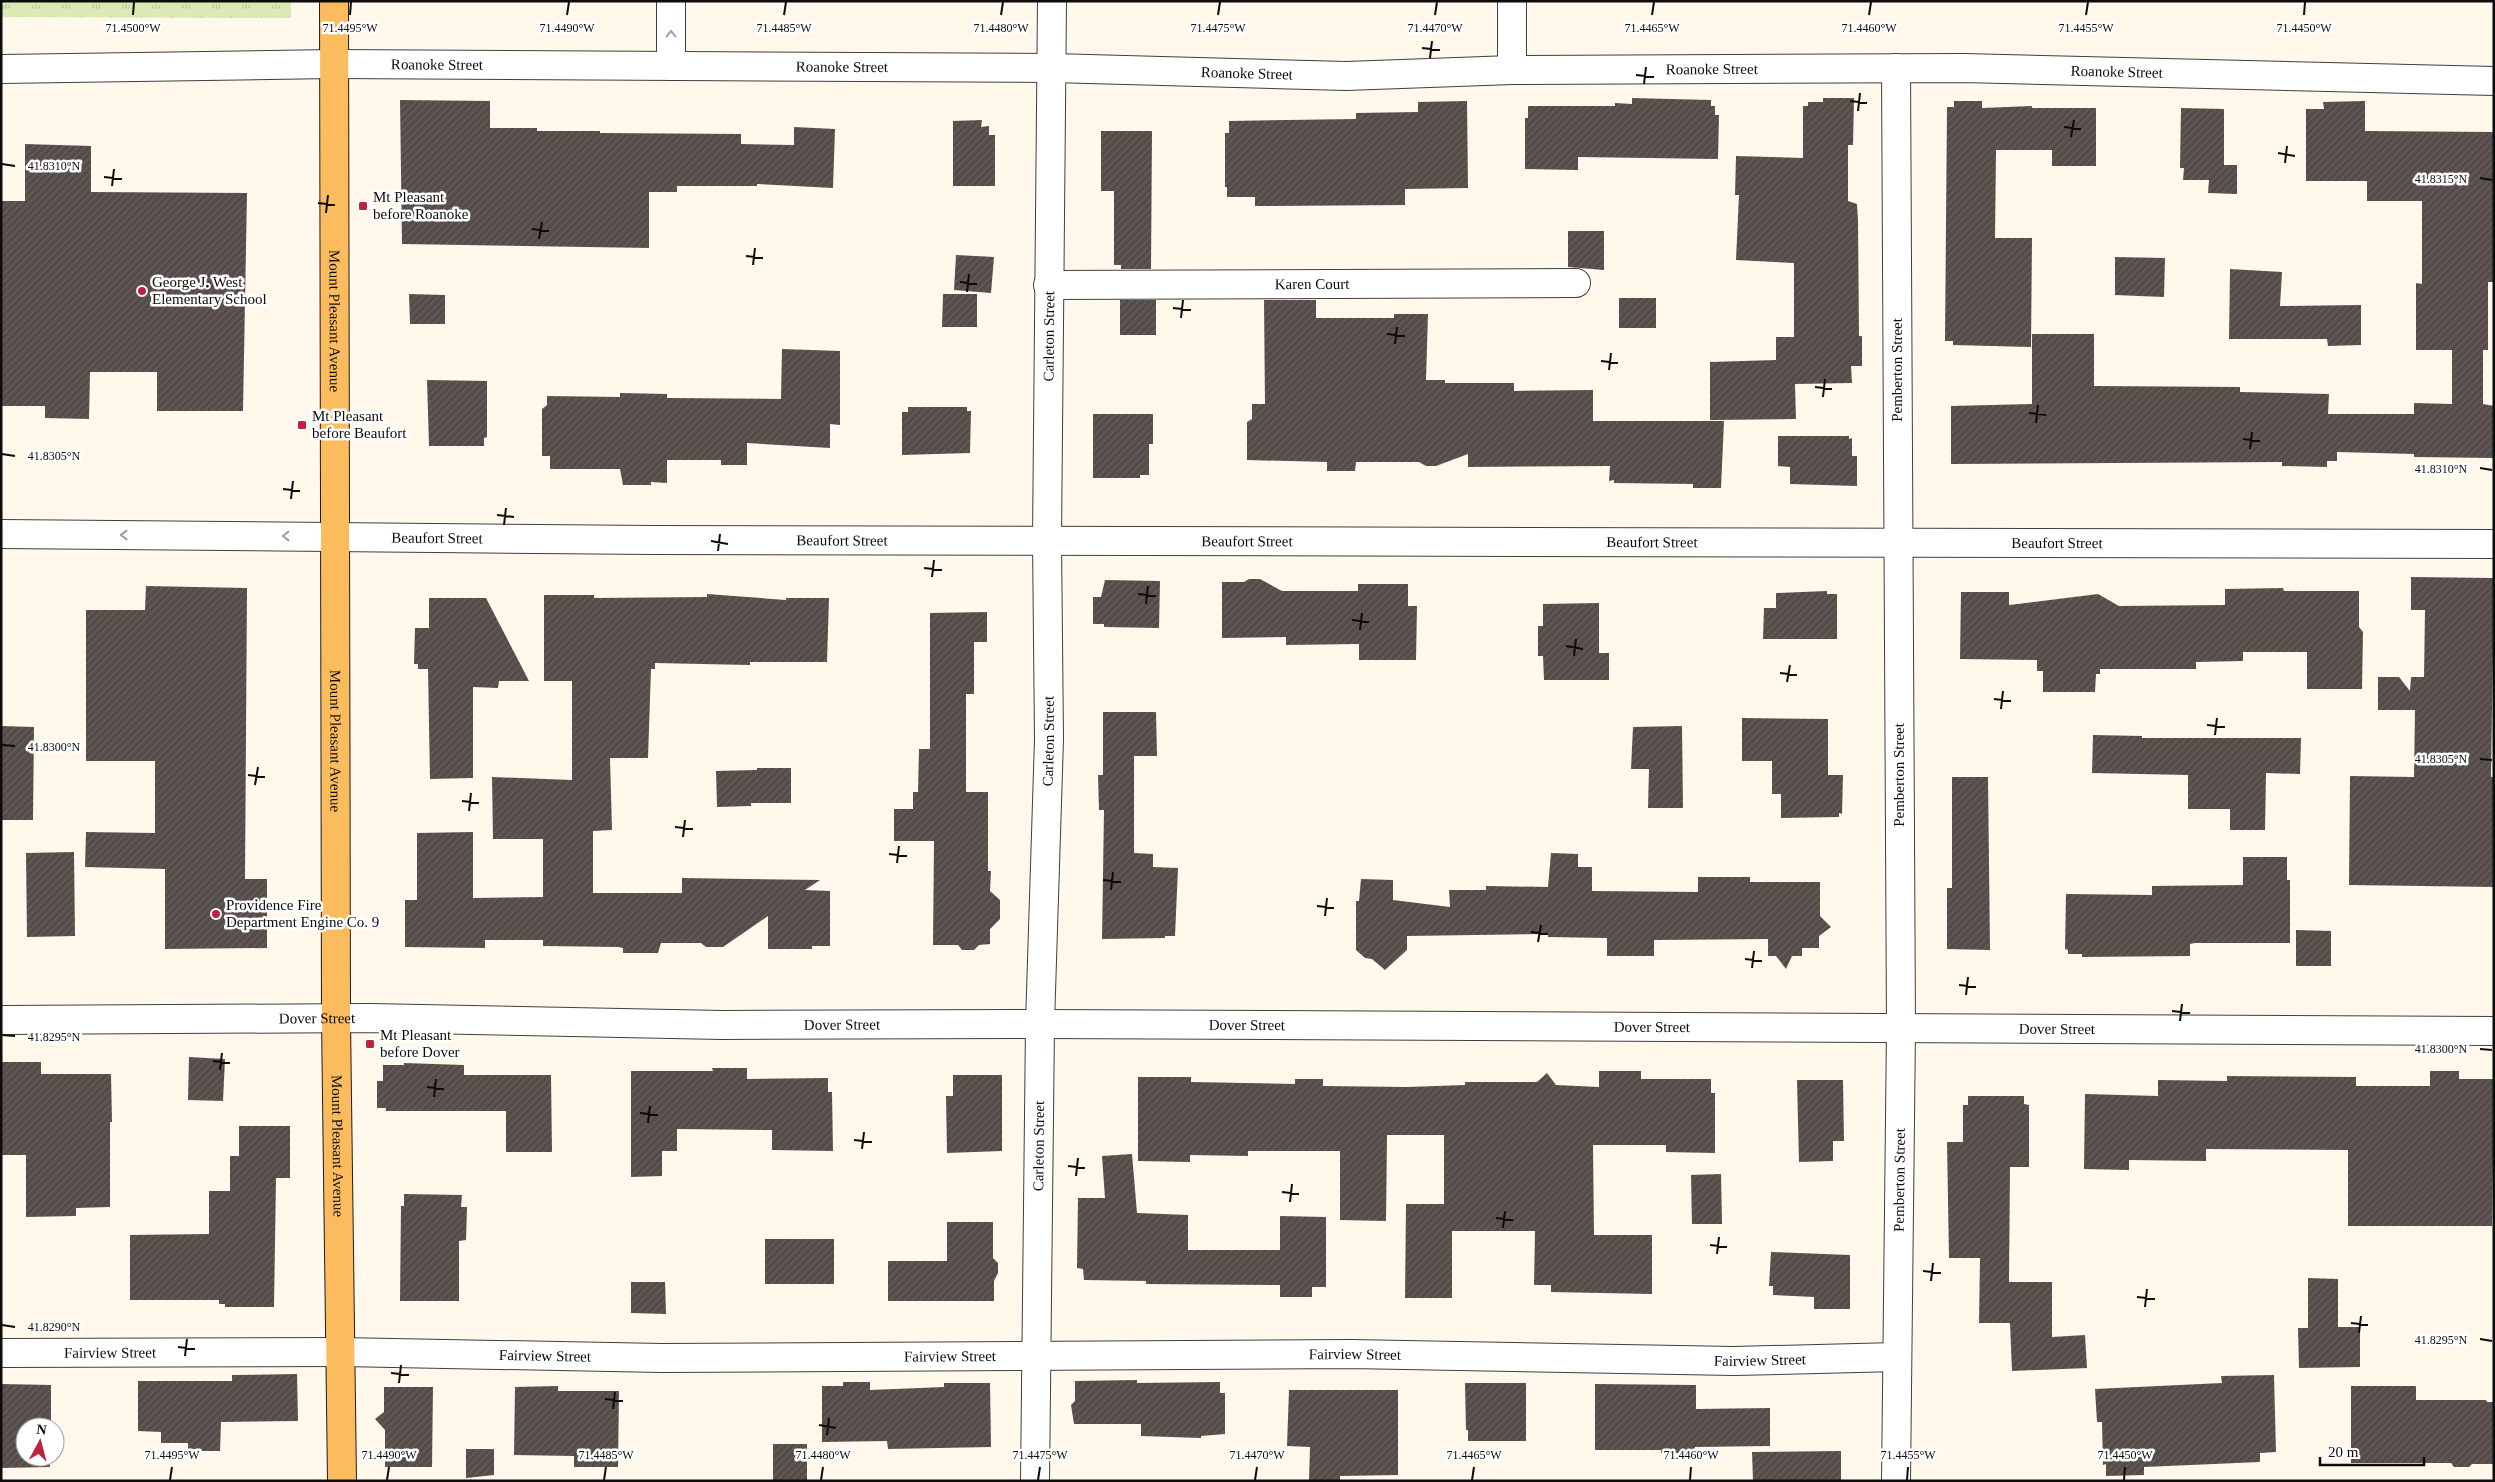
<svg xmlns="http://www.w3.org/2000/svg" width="2495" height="1482" font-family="Georgia,serif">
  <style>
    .grass { fill: url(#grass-tufts) }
    .building { fill: url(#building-hatch) }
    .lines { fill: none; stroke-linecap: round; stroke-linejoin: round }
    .minor-casing { stroke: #3f3f3f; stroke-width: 30 }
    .major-casing { stroke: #1d1d1d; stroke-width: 30 }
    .minor { stroke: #fff; stroke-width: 28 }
    .major { stroke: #fcbc5e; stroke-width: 28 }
    .oneway { stroke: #9e9e9e }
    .ticks { fill: none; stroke: #0c0c0c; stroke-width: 2 }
    .poi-dot { fill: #bf2142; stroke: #fff; stroke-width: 2 }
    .labels { text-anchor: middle; stroke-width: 5; stroke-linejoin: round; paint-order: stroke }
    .street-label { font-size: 15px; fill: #0c0c0c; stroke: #fff }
    .poi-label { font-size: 15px; fill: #0c0c0c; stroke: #fff; text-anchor: start }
    .ticks-label { font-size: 12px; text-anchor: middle; fill: #0c0c0c; stroke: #fff; stroke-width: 5; stroke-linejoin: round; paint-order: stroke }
  </style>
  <defs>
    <pattern id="grass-tufts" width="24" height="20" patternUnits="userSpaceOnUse" patternTransform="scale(1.25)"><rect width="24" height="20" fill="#d9eab4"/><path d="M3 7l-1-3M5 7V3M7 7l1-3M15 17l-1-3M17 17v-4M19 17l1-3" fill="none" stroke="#b9c89a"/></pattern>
    <pattern id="building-hatch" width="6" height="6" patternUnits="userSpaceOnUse" patternTransform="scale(1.25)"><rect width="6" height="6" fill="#554b48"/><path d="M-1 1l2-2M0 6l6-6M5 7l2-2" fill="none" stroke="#68605e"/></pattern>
  </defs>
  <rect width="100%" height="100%" fill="#fff8eb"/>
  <path class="grass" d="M1,1H291V18L1,17Z"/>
  <g class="building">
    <path d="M1632,98L1711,100V106H1715V115H1719L1718,159L1578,157V170L1525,169V118H1528V106H1615V103L1632,104Z"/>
    <path d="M1823,98H1854L1853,145H1848V201L1857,204L1858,220L1859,336H1862V366H1851L1852,383L1795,384L1796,419L1710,420V362L1776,360V337H1794V263L1736,260L1739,195H1735L1736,156L1803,158V106H1808V102H1823Z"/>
    <path d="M400,100L490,101V128H537V131H600V133L741,134V144L794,145V127L835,129L833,188L757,184V186H677V192H649V248L402,244Z"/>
    <path d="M1467,101L1468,188L1405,189V205L1255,206V197H1227V187H1225V133H1229V121L1356,119V113L1418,112V102Z"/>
    <path d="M1954,101H1982V108L2032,106V108H2096V166H2052V150H1996L1995,238H2032L2031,347L1953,345V341H1945L1947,107H1954Z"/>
    <path d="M2365,101V131L2494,132V282H2488V350H2483V404L2494,406V458L2414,457V454L2337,452V461H2327V467L2282,466V462L1951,464V406L2032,404V334H2094V386L2240,387V392L2329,394L2328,414H2414V403L2452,404V350H2416V283L2422,284V201H2367V181H2306V109H2324L2323,102Z"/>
    <path d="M2181,108L2224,109V165H2237V194L2208,193L2209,180H2183L2184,168H2180Z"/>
    <path d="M982,120L981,127L989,126V135H995V186H953V121Z"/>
    <path d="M1101,131H1152L1151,269H1121V265H1114V191H1101Z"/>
    <path d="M25,144L91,146V192L247,193L243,411H157V372H90L89,419L45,418V406H1V201H25Z"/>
    <path d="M1568,231H1604V270L1568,267Z"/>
    <path d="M956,255L994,257L991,293L954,290Z"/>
    <path d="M2115,257L2165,258L2164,297L2115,295Z"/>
    <path d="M2230,269L2282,272L2280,306L2361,305V345L2328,346L2327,339H2229Z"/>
    <path d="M409,294L445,295V324H410Z"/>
    <path d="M943,294H977V327H942Z"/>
    <rect x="1619" y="298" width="37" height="30"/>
    <rect x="1120" y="300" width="36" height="35"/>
    <path d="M1264,300H1316V318H1394V314H1428L1426,380H1445V383H1514V391L1593,390V421H1724L1721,488H1693V484L1614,483V480L1609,481L1610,466L1468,467V454L1436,466H1426L1419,462H1356L1355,471H1327V462L1247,460V422L1252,419V404H1265Z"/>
    <path d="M782,349L840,351V425L830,424V448L747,443V465H721V460H667V483L651,482V485H623L620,469H550V456H542V409L547,405V396L620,397V393L667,394V398L781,399Z"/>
    <path d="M427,380L487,381V437L484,438V446H429Z"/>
    <path d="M908,407H967V411H971L970,453L902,455V412H908Z"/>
    <path d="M1093,414H1153V444H1149V475H1140V478H1093Z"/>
    <path d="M1778,436H1849V439L1852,438V456H1857V486L1790,484V467L1778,466Z"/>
    <path d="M2411,577L2494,578L2491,777H2494V887L2349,885L2350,776L2414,777L2415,710H2378V677H2399L2410,691L2411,677H2424L2425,610H2411Z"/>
    <path d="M1249,579H1260L1282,591H1358V584H1408V606H1417L1416,660H1359V644L1286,645V637L1222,638V582H1244Z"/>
    <path d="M1105,580L1160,581L1159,628L1104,627V624H1093V597H1101Z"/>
    <path d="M146,586L247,588L245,879H267V948L165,949V869L85,867L86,832L155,833V761H86V610H145Z"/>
    <path d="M2283,588L2284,591H2359V627L2363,632L2362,689H2307V652H2243V661L2196,662V669H2100V674H2096L2095,692H2043V671H2037V660L1960,659L1961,592H2009V605L2098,594L2119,606L2225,605V589Z"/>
    <path d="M1827,591V594H1837V639H1763L1764,608H1776V593Z"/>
    <path d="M707,594L786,600V598H829L827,662H750V665L655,663V669H651L648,758H610L612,830L593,831V893H682V878L820,880L805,890L830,891V946H812V949H768V916L723,947H706L701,943H661L658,953H623V948L618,947L543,946V940H485V948L405,947V900H417V833L473,832V898L543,897V839H493L492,777L572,780V681H544V595H594V598L707,597Z"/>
    <path d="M429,598H486L529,681H499L498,688L473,687V778L430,779L428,669H418V664H414L415,628H429Z"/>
    <path d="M1599,603V653H1609V680H1544L1543,656H1538V626H1543V604Z"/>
    <path d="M987,612V642H974V694H966V792H988V871H991L990,891L1000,900V919L990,929V944L979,945L974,950H962L958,945H933L934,841H894V809H913V792H918L919,749H930V613Z"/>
    <path d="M1103,712H1156L1157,756H1134V853L1153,854V867L1178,868L1175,936H1165V938L1102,939L1104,810H1099L1098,775H1103Z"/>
    <path d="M1742,718L1828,719V775H1843L1842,814L1839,813V817L1781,818V794H1772V761H1742Z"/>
    <path d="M1,726L34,727L33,820H1Z"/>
    <path d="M1682,726L1683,808H1648L1649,769H1631L1633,727Z"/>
    <path d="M2093,735L2142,736V738H2301L2300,774L2266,773L2265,830H2230V809H2188V775L2092,773Z"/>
    <path d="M757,768H791V803H751V806L717,807L716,771L757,770Z"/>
    <path d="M1952,777H1988L1990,950L1947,949V888H1952Z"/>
    <path d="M74,852L75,936L27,937L26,853Z"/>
    <path d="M1551,853L1578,854V867H1592V891L1698,892V877H1750V882H1820V916L1831,927L1819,936V948H1802V956H1792L1786,969L1776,956H1768V939L1654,940V956H1607V938L1548,937V934L1407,936V950L1385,970L1372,959L1365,958L1356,950V901H1359L1361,879L1393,880V900L1450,907L1449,890H1486V886L1548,887Z"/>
    <path d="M2243,857H2287V880H2290V943H2195L2190,944V956L2082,957V954H2068V950L2065,949L2066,894L2152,895V886L2243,885Z"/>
    <path d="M2296,930L2331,931V966H2296Z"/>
    <path d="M189,1057L225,1059L223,1101L188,1100Z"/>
    <path d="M1,1062H41V1074H111L112,1122H110V1207L76,1208V1216L26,1217V1155H1Z"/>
    <path d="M404,1063L464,1065V1075H551L552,1152H506V1111H386V1108H377V1081H383V1065H404Z"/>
    <path d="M712,1068H747V1079L828,1078V1092H832L833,1151L772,1150V1130L677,1129V1151H662V1176L631,1177V1071H713Z"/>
    <path d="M1599,1071H1641V1079H1711V1093H1715V1153L1666,1152V1145H1593L1594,1235H1652V1294L1551,1292V1285H1534L1535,1231H1452V1298H1405L1406,1204H1444V1135H1387L1386,1221L1340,1220V1151H1248V1156L1190,1155V1162L1138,1161V1077H1191V1082L1295,1084V1079H1323V1086L1407,1087L1465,1085V1082H1537L1547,1073L1556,1085L1599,1087Z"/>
    <path d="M2430,1071H2459V1079H2494L2492,1226H2348V1150L2206,1149V1161L2129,1160V1170L2084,1169L2085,1094L2158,1096V1080L2227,1081V1076L2356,1077V1086H2430Z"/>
    <path d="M953,1075H1002V1151L947,1153L946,1096H953Z"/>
    <path d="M1797,1080H1843L1844,1141H1833V1161L1799,1162Z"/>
    <path d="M1968,1096H2024V1104L2029,1105V1167H2010L2009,1282H2052V1337L2085,1335L2087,1368L2012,1371L2010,1323H1979L1980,1258H1949L1947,1142H1963V1105H1968Z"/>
    <path d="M239,1126H290V1178H276L274,1307H225V1304H219V1300H130V1235L209,1234V1191H230V1156H239Z"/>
    <path d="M1132,1154L1137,1213L1188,1215V1250H1280V1216L1326,1217V1287H1312V1297H1280V1285L1146,1284V1281L1084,1280L1083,1269L1077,1268L1078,1198H1105L1102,1156Z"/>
    <path d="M1721,1174L1722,1224H1692L1691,1175Z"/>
    <path d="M404,1194L462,1195L461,1207H467L466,1240L459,1241V1301H400L401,1206H404Z"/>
    <path d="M947,1222H993V1258L998,1263V1273L994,1281V1301H888V1261H947Z"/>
    <rect x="765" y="1239" width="69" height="45"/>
    <path d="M1771,1252L1850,1255V1309H1814V1297L1773,1295V1286H1769Z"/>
    <path d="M2308,1278L2338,1279V1327H2360V1367L2299,1368L2298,1328H2308Z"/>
    <path d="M631,1282H665L666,1314L631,1313Z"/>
    <path d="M297,1374L298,1421L221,1422L220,1451H188V1443H161V1432L138,1431V1381H232V1375Z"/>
    <path d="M2274,1375L2276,1452L2260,1453V1462L2144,1467V1475L2106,1476V1464L2103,1465L2102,1422H2097L2095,1389L2222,1383L2221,1376Z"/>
    <path d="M1137,1380V1383L1220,1382V1393H1225V1434L1201,1436V1438L1141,1436V1424H1074L1071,1405L1075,1401V1381Z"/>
    <path d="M843,1382H870V1390L944,1387V1383H990L991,1447L888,1449L887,1441L822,1442V1386H843Z"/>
    <path d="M1465,1383H1526V1441H1468V1430H1466Z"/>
    <path d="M2,1384L51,1385V1427H25V1457H50V1467L1,1468Z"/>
    <path d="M1595,1384L1696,1385V1409L1770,1408V1446L1695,1447V1453H1661V1450H1595Z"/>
    <path d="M558,1386V1391H619L618,1467H574V1456L514,1455L515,1387Z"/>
    <path d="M2351,1386H2416V1400H2486L2487,1402H2494V1464H2472L2469,1467H2454L2451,1463H2351Z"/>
    <path d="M384,1387H433L432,1467H385V1430L375,1419L384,1412Z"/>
    <path d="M1289,1390H1398V1475L1340,1476V1481H1309L1310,1447L1287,1446Z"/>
    <rect x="773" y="1444" width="34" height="37"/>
    <path d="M466,1449H494V1475L466,1478Z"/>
    <path d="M1841,1451V1481H1753L1752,1452Z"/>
  </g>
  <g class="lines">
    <defs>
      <g id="minor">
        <path d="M671,1V66"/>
        <path d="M1512,1V70"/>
        <path id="s1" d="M1,69L333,64L1052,68L1346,76L1512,70L1963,68L2494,81"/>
        <path id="s2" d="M1048,285L1576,283"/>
        <path id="s3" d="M1,534L653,540L2494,544"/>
        <path id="s4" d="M1,1020L370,1018L722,1025L1040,1024L2494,1031"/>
        <path id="s5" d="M1,1353L341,1352L662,1358L1351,1354L1734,1361L1897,1357"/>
        <path id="s6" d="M1035,1481L1040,1024L1049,739L1047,540L1052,1"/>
        <path id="s7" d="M1896,1481L1901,1028L1896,68"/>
      </g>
      <g id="major">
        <path id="s8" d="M334,1L336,1020L342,1481"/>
      </g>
    </defs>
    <use href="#minor" class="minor-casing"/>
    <use href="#major" class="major-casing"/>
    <use href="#minor" class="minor"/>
    <use href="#major" class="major"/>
  </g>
  <defs><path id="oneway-chevron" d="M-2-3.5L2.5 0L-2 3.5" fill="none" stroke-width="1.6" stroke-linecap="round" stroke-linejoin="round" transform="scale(1.25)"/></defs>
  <g class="oneway">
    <use href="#oneway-chevron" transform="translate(671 34) rotate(-90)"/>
    <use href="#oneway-chevron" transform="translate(124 535) rotate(-180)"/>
    <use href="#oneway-chevron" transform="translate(286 536) rotate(-180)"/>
  </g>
  <path class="ticks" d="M133,15L134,2M350,15L351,2M567,15L569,2M784,15L786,2M1001,15L1003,2M1218,15L1220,2M1435,15L1437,2M1652,15L1654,2M1869,15L1871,2M2086,15L2088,2M2304,15L2305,2M1422,48L1440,50M1430,58L1432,41M1636,75L1654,77M1644,84L1646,67M1850,101L1867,103M1858,111L1860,93M2064,127L2081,129M2071,137L2074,120M2278,153L2295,156M2285,163L2287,146M2,164L15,166M104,177L122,179M2480,178L2492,180M112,186L114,169M318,203L335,205M326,213L328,195M532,229L549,231M539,239L542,222M746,256L763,258M753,265L755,248M960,282L977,284M967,292L969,274M1173,308L1191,310M1181,318L1183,300M1387,334L1405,336M1395,344L1397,327M1601,361L1618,363M1609,370L1611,353M1815,387L1832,389M1823,397L1825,379M2029,413L2046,415M2036,423L2038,405M2243,439L2260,441M2250,449L2252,432M2,454L15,456M2480,468L2492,470M283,489L300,491M291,499L293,481M497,515L514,517M504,525L506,508M711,541L728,544M718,551L720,534M924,568L942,570M932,577L934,560M1138,594L1156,596M1146,604L1148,586M1352,620L1369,622M1360,630L1362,613M1566,646L1583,649M1574,656L1576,639M1780,673L1797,675M1787,682L1790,665M1994,699L2011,701M2001,709L2003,691M2207,725L2225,727M2215,735L2217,718M2,745L15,746M2480,759L2492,760M248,775L265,777M255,785L258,767M462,801L479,803M469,811L471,793M675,827L693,829M683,837L685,820M889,854L907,856M897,863L899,846M1103,880L1121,882M1111,890L1113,872M1317,906L1334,908M1325,916L1327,898M1531,932L1548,934M1538,942L1541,925M1745,959L1762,961M1752,968L1754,951M1959,985L1976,987M1966,995L1968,977M2172,1011L2190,1013M2180,1021L2182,1004M2,1035L15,1036M2480,1049L2492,1050M213,1061L230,1063M220,1070L222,1053M427,1087L444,1089M434,1097L436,1079M640,1113L658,1115M648,1123L650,1106M854,1140L872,1142M862,1149L864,1132M1068,1166L1085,1168M1076,1176L1078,1158M1282,1192L1299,1194M1290,1202L1292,1184M1496,1218L1513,1220M1503,1228L1505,1211M1710,1245L1727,1247M1717,1254L1719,1237M1923,1271L1941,1273M1931,1281L1933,1263M2137,1297L2155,1299M2145,1307L2147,1289M2351,1323L2368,1325M2,1325L15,1327M2359,1333L2361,1316M2480,1339L2492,1341M178,1347L195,1349M185,1356L187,1339M391,1373L409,1375M399,1383L401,1365M605,1399L623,1401M613,1409L615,1392M819,1425L836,1428M827,1435L829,1418M170,1480L172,1467M387,1480L389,1467M604,1480L606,1467M821,1480L823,1467M1038,1480L1040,1467M1255,1480L1257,1467M1472,1480L1474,1467M1690,1480L1691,1467M1907,1480L1908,1467M2124,1480L2125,1467"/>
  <g class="poi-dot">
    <rect x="358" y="201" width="10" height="10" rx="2.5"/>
    <circle cx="142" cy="291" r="5"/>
    <rect x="297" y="420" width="10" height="10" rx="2.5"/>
    <circle cx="216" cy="914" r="5"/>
    <rect x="365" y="1039" width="10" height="10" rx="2.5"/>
  </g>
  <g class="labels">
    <g class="street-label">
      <text dy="5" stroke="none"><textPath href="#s1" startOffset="436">Roanoke Street</textPath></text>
      <text dy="5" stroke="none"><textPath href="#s1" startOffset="841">Roanoke Street</textPath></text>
      <text dy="5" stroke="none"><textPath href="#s1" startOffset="1711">Roanoke Street</textPath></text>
      <text dy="5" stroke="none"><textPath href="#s1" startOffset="2116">Roanoke Street</textPath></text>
      <text dy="5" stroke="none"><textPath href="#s1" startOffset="1246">Roanoke Street</textPath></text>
      <text dy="5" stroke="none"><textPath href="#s2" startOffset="264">Karen Court</textPath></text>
      <text dy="5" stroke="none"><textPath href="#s8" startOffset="320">Mount Pleasant Avenue</textPath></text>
      <text dy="5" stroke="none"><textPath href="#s6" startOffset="1145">Carleton Street</textPath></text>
      <text transform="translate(1897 370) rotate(-90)" y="5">Pemberton Street</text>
      <text dy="5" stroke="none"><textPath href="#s3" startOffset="436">Beaufort Street</textPath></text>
      <text dy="5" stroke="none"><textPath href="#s3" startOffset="841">Beaufort Street</textPath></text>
      <text dy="5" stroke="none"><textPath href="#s3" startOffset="1246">Beaufort Street</textPath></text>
      <text dy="5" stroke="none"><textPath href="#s3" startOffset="1651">Beaufort Street</textPath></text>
      <text dy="5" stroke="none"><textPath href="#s3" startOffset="2056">Beaufort Street</textPath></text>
      <text dy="5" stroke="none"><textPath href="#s8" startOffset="740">Mount Pleasant Avenue</textPath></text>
      <text dy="5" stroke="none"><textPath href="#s6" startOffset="740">Carleton Street</textPath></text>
      <text transform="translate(1899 775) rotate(-90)" y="5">Pemberton Street</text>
      <text dy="5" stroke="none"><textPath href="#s4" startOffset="316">Dover Street</textPath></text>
      <text dy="5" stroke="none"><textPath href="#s4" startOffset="841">Dover Street</textPath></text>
      <text dy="5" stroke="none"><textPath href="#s4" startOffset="1246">Dover Street</textPath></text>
      <text dy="5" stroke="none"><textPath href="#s4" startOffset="1651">Dover Street</textPath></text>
      <text dy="5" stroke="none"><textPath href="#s4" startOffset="2056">Dover Street</textPath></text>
      <text dy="5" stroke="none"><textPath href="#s8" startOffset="1145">Mount Pleasant Avenue</textPath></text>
      <text dy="5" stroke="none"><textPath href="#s6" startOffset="335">Carleton Street</textPath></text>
      <text dy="5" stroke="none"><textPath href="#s7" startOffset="301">Pemberton Street</textPath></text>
      <text dy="5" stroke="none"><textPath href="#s5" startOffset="109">Fairview Street</textPath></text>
      <text dy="5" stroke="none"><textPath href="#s5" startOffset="1354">Fairview Street</textPath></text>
      <text dy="5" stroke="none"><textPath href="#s5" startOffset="544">Fairview Street</textPath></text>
      <text dy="5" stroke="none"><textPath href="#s5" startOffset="949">Fairview Street</textPath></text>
      <text dy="5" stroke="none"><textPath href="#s5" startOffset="1759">Fairview Street</textPath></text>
    </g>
    <g class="poi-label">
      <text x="373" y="202">Mt Pleasant<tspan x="373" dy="17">before Roanoke</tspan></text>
      <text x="152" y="287">George J. West<tspan x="152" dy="17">Elementary School</tspan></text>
      <text x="312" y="421">Mt Pleasant<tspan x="312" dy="17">before Beaufort</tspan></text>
      <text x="226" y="910">Providence Fire<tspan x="226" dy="17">Department Engine Co. 9</tspan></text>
      <text x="380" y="1040">Mt Pleasant<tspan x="380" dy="17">before Dover</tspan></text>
    </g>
  </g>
  <g class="ticks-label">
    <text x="133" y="32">71.4500°W</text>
    <text x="350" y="32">71.4495°W</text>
    <text x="567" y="32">71.4490°W</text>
    <text x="784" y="32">71.4485°W</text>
    <text x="1001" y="32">71.4480°W</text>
    <text x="1218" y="32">71.4475°W</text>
    <text x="1435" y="32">71.4470°W</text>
    <text x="1652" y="32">71.4465°W</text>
    <text x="1869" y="32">71.4460°W</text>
    <text x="2086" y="32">71.4455°W</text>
    <text x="2304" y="32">71.4450°W</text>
    <text x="54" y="170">41.8310°N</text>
    <text x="2441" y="183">41.8315°N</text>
    <text x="54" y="460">41.8305°N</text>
    <text x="2441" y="473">41.8310°N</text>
    <text x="54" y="751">41.8300°N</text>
    <text x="2441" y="763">41.8305°N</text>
    <text x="54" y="1041">41.8295°N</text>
    <text x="2441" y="1053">41.8300°N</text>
    <text x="54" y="1331">41.8290°N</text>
    <text x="2441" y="1344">41.8295°N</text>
    <text x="172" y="1459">71.4495°W</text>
    <text x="389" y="1459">71.4490°W</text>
    <text x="606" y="1459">71.4485°W</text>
    <text x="823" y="1459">71.4480°W</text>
    <text x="1040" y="1459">71.4475°W</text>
    <text x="1257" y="1459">71.4470°W</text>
    <text x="1474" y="1459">71.4465°W</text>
    <text x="1691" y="1459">71.4460°W</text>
    <text x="1908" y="1459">71.4455°W</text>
    <text x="2125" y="1459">71.4450°W</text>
  </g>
  <rect width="2495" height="1482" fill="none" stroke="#0c0c0c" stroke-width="5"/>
  <g transform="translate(40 1442) rotate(7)"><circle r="24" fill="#ffffff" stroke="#9e9e9e"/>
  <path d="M0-4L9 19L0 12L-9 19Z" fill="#bf2142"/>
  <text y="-8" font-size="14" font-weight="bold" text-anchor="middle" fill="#0c0c0c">N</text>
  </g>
  <path d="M2320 1457v8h104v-8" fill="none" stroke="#0c0c0c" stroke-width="2.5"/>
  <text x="2328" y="1457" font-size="15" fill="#0c0c0c" stroke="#ffffff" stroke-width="4" paint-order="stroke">20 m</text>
</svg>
